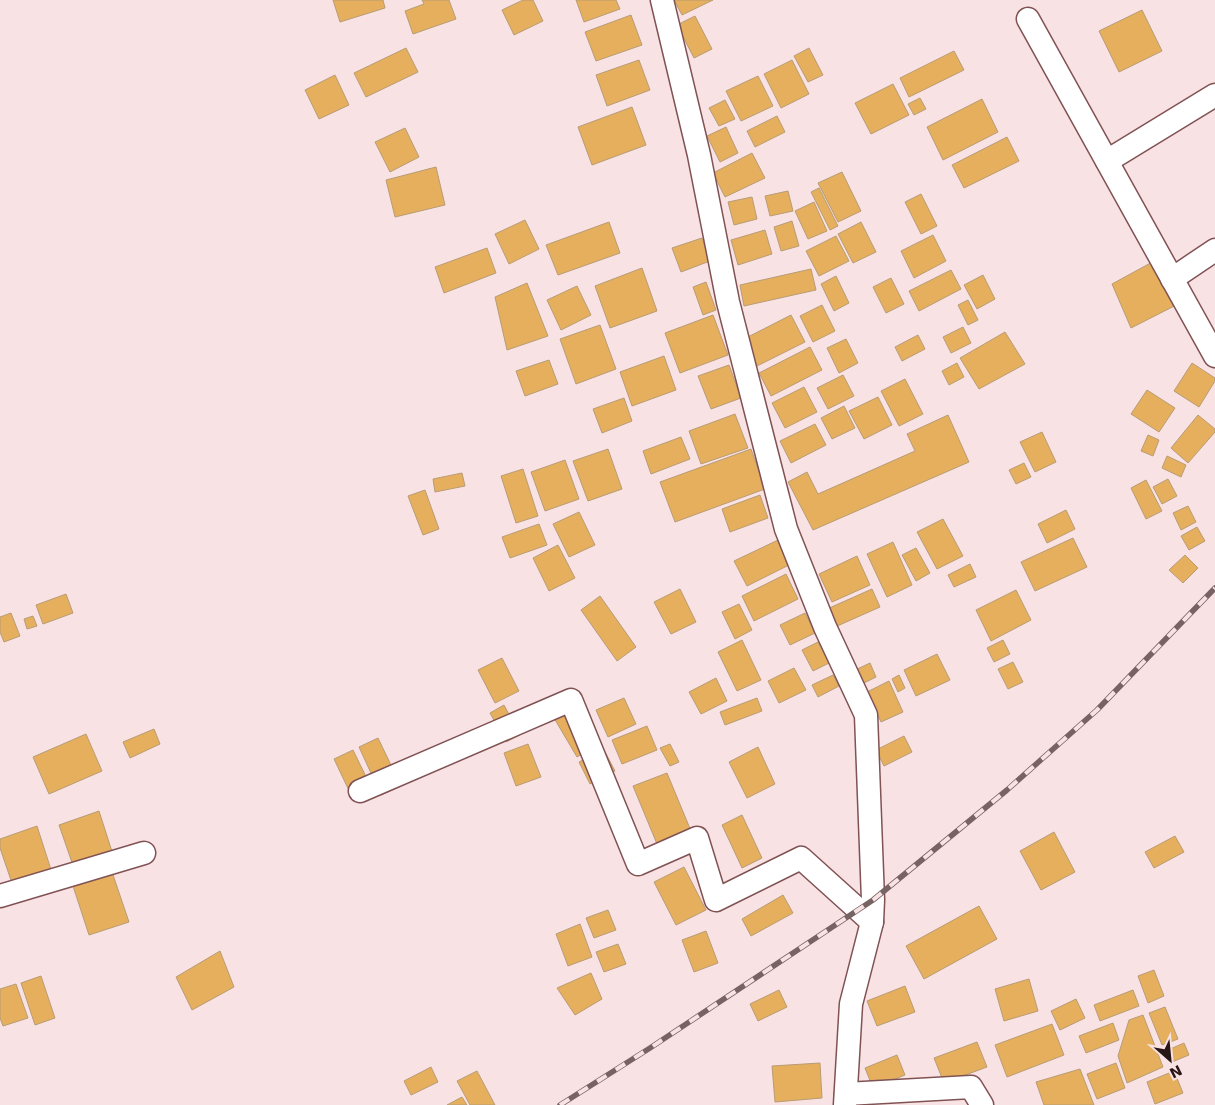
<svg xmlns="http://www.w3.org/2000/svg" width="1215" height="1105" font-family="'DejaVu Sans',sans-serif">
  <style>
    .building { fill: #e5af5e; stroke: #b89c75 }
    .lines { fill: none; stroke-linecap: round; stroke-linejoin: round }
    .minor-casing { stroke: #805254; stroke-width: 25 }
    .minor { stroke: #fff; stroke-width: 22 }
    .rail-casing { stroke: #776364; stroke-width: 5.5 }
    .rail { stroke: #f9e2e3; stroke-width: 4; stroke-dasharray: 11; stroke-linecap: butt }
  </style>
  <rect width="100%" height="100%" fill="#f9e2e3"/>
  <g class="building">
    <path d="M333,0H383L385,8L340,22Z"/>
    <path d="M422,0H449L456,19L413,34L405,11L424,4Z"/>
    <path d="M523,0H533L543,21L514,35L502,10Z"/>
    <path d="M576,0H616L620,9L584,22Z"/>
    <path d="M674,0H713L682,15Z"/>
    <path d="M1142,10L1162,51L1119,72L1099,31Z"/>
    <path d="M631,15L642,45L596,61L585,32Z"/>
    <path d="M695,16L712,49L694,58L677,25Z"/>
    <path d="M406,48L418,72L366,97L354,73Z"/>
    <path d="M809,48L823,75L808,82L794,56Z"/>
    <path d="M954,51L964,70L909,97L900,78Z"/>
    <path d="M639,60L650,90L607,106L596,75Z"/>
    <path d="M792,60L809,94L781,108L764,74Z"/>
    <path d="M335,75L349,105L319,119L305,90Z"/>
    <path d="M758,76L773,106L741,121L726,91Z"/>
    <path d="M893,84L909,115L871,134L855,103Z"/>
    <path d="M920,98L926,109L914,115L908,104Z"/>
    <path d="M982,99L998,132L943,160L927,127Z"/>
    <path d="M725,100L735,119L719,126L709,108Z"/>
    <path d="M632,107L646,145L592,165L578,127Z"/>
    <path d="M777,116L785,132L755,147L747,131Z"/>
    <path d="M726,127L738,153L720,162L707,136Z"/>
    <path d="M405,128L419,157L390,172L375,142Z"/>
    <path d="M1007,137L1019,161L964,188L952,165Z"/>
    <path d="M752,153L765,178L725,197L713,173Z"/>
    <path d="M436,167L445,205L395,217L386,180Z"/>
    <path d="M842,172L861,211L838,222L818,183Z"/>
    <path d="M819,188L838,226L830,230L811,192Z"/>
    <path d="M788,191L793,211L770,216L765,196Z"/>
    <path d="M921,194L937,226L921,234L905,202Z"/>
    <path d="M752,197L757,219L734,225L728,202Z"/>
    <path d="M814,202L827,231L808,239L795,211Z"/>
    <path d="M525,220L539,249L509,264L495,234Z"/>
    <path d="M792,221L799,246L781,251L774,227Z"/>
    <path d="M609,222L620,253L558,275L546,245Z"/>
    <path d="M861,222L876,252L853,263L838,234Z"/>
    <path d="M765,230L772,254L738,265L731,240Z"/>
    <path d="M933,235L946,261L914,278L901,251Z"/>
    <path d="M836,236L849,261L819,276L806,251Z"/>
    <path d="M702,238L710,261L681,272L672,248Z"/>
    <path d="M487,248L496,273L444,293L435,267Z"/>
    <path d="M1167,254L1190,298L1131,328L1112,284Z"/>
    <path d="M642,268L657,311L610,328L595,286Z"/>
    <path d="M811,269L816,290L744,306L740,285Z"/>
    <path d="M951,270L961,289L919,311L909,291Z"/>
    <path d="M983,275L995,299L977,309L964,285Z"/>
    <path d="M836,276L849,303L834,311L821,284Z"/>
    <path d="M891,278L904,304L886,313L873,287Z"/>
    <path d="M706,282L716,310L703,315L693,287Z"/>
    <path d="M527,283L548,336L507,350L495,297Z"/>
    <path d="M577,286L591,315L561,330L547,300Z"/>
    <path d="M968,300L978,320L968,325L958,305Z"/>
    <path d="M822,305L835,331L813,342L800,316Z"/>
    <path d="M713,315L728,355L680,373L665,333Z"/>
    <path d="M791,315L805,342L757,366L744,339Z"/>
    <path d="M600,325L616,369L576,384L560,339Z"/>
    <path d="M963,327L971,343L951,353L943,337Z"/>
    <path d="M1005,332L1025,364L979,389L960,358Z"/>
    <path d="M918,335L925,349L902,361L895,347Z"/>
    <path d="M846,339L858,363L839,373L827,348Z"/>
    <path d="M810,347L822,370L771,396L759,373Z"/>
    <path d="M664,356L676,390L632,406L620,372Z"/>
    <path d="M549,360L558,384L525,396L516,371Z"/>
    <path d="M957,363L964,377L949,385L942,371Z"/>
    <path d="M1192,363L1215,378V381L1199,407L1174,391Z"/>
    <path d="M729,365L741,398L711,409L698,376Z"/>
    <path d="M843,375L854,396L828,409L817,388Z"/>
    <path d="M905,379L923,414L899,426L881,391Z"/>
    <path d="M804,387L817,412L785,428L772,403Z"/>
    <path d="M1147,390L1175,408L1159,432L1131,414Z"/>
    <path d="M878,397L892,425L864,439L849,411Z"/>
    <path d="M624,398L632,421L602,433L593,409Z"/>
    <path d="M844,406L855,428L832,439L821,418Z"/>
    <path d="M735,414L748,448L701,464L689,431Z"/>
    <path d="M948,415L969,462L813,530L788,482L807,472L818,494L915,451L907,434Z"/>
    <path d="M1198,415L1215,429V432L1188,463L1171,448Z"/>
    <path d="M815,424L826,445L791,463L780,441Z"/>
    <path d="M1042,432L1056,462L1035,472L1020,442Z"/>
    <path d="M1148,435L1159,440L1153,456L1141,451Z"/>
    <path d="M681,437L690,459L651,474L643,451Z"/>
    <path d="M608,449L622,489L588,501L573,461Z"/>
    <path d="M751,449L765,489L675,522L660,482Z"/>
    <path d="M1167,456L1186,465L1181,477L1162,468Z"/>
    <path d="M565,460L579,499L545,511L531,472Z"/>
    <path d="M1024,463L1031,477L1016,484L1009,470Z"/>
    <path d="M523,469L538,516L516,523L501,476Z"/>
    <path d="M462,473L465,486L435,492L433,479Z"/>
    <path d="M1168,479L1177,496L1162,504L1153,487Z"/>
    <path d="M1146,480L1162,511L1146,519L1131,488Z"/>
    <path d="M425,490L439,529L423,535L408,496Z"/>
    <path d="M760,495L768,518L730,532L722,509Z"/>
    <path d="M1188,506L1196,522L1181,530L1173,513Z"/>
    <path d="M1066,510L1075,529L1047,543L1038,524Z"/>
    <path d="M579,512L595,545L569,557L553,524Z"/>
    <path d="M943,519L963,556L937,569L917,532Z"/>
    <path d="M539,524L547,545L510,558L502,537Z"/>
    <path d="M1197,527L1205,541L1189,550L1181,536Z"/>
    <path d="M1073,538L1087,567L1035,591L1021,562Z"/>
    <path d="M778,540L791,564L747,586L734,561Z"/>
    <path d="M893,542L912,585L887,597L867,554Z"/>
    <path d="M558,545L575,578L549,591L533,558Z"/>
    <path d="M916,548L930,573L916,581L902,555Z"/>
    <path d="M1185,555L1198,568L1183,583L1169,570Z"/>
    <path d="M857,556L870,585L832,602L819,574Z"/>
    <path d="M970,564L976,577L954,587L948,575Z"/>
    <path d="M786,574L798,599L754,621L742,596Z"/>
    <path d="M680,589L696,622L671,634L654,602Z"/>
    <path d="M872,589L880,607L835,627L827,609Z"/>
    <path d="M1016,590L1031,620L991,641L976,610Z"/>
    <path d="M66,594L73,613L43,624L36,605Z"/>
    <path d="M600,596L636,647L617,661L581,610Z"/>
    <path d="M739,604L752,630L735,639L722,612Z"/>
    <path d="M11,613L20,636L4,642L0,632V617Z"/>
    <path d="M805,613L815,633L790,645L780,625Z"/>
    <path d="M33,616L37,626L27,629L24,619Z"/>
    <path d="M742,640L761,680L737,691L718,652Z"/>
    <path d="M1003,640L1010,654L994,662L987,648Z"/>
    <path d="M818,642L829,663L813,671L802,650Z"/>
    <path d="M937,654L950,680L916,696L904,670Z"/>
    <path d="M502,658L519,691L495,703L478,670Z"/>
    <path d="M1013,662L1023,682L1008,689L998,669Z"/>
    <path d="M870,663L876,677L858,686L851,672Z"/>
    <path d="M794,668L806,690L779,703L768,681Z"/>
    <path d="M833,675L839,686L818,697L812,685Z"/>
    <path d="M899,675L905,688L898,692L892,679Z"/>
    <path d="M716,678L727,701L701,714L689,692Z"/>
    <path d="M889,681L903,712L881,722L867,692Z"/>
    <path d="M624,698L636,724L608,737L596,710Z"/>
    <path d="M757,698L762,711L725,725L720,712Z"/>
    <path d="M504,705L520,735L506,742L490,713Z"/>
    <path d="M573,707L596,746L577,757L554,718Z"/>
    <path d="M647,726L657,750L622,764L612,740Z"/>
    <path d="M154,729L160,744L130,758L123,742Z"/>
    <path d="M86,734L102,771L49,794L33,757Z"/>
    <path d="M904,736L912,752L884,766L876,750Z"/>
    <path d="M378,738L401,786L381,795L359,747Z"/>
    <path d="M528,744L541,777L516,786L504,753Z"/>
    <path d="M670,744L679,762L670,766L660,748Z"/>
    <path d="M758,747L775,784L747,798L729,762Z"/>
    <path d="M353,750L373,791L354,801L334,759Z"/>
    <path d="M604,750L615,771L590,784L579,762Z"/>
    <path d="M667,773L691,831L657,844L633,786Z"/>
    <path d="M99,811L116,864L77,877L59,825Z"/>
    <path d="M742,815L762,858L742,868L722,825Z"/>
    <path d="M37,826L54,879L15,892L0,848V839Z"/>
    <path d="M1054,832L1075,872L1041,890L1020,851Z"/>
    <path d="M1175,836L1184,852L1154,868L1145,852Z"/>
    <path d="M684,867L706,910L676,925L654,882Z"/>
    <path d="M111,869L129,922L89,935L72,883Z"/>
    <path d="M783,895L793,913L751,936L742,919Z"/>
    <path d="M979,906L997,939L924,979L906,946Z"/>
    <path d="M608,910L616,930L594,938L586,918Z"/>
    <path d="M580,924L592,957L568,966L556,934Z"/>
    <path d="M706,931L718,963L694,972L682,940Z"/>
    <path d="M618,944L626,964L604,972L596,952Z"/>
    <path d="M220,951L234,987L192,1010L176,977Z"/>
    <path d="M1154,970L1164,996L1148,1003L1138,976Z"/>
    <path d="M591,973L602,999L575,1015L557,988Z"/>
    <path d="M41,976L55,1018L35,1025L21,983Z"/>
    <path d="M1029,979L1038,1011L1004,1021L995,989Z"/>
    <path d="M16,984L28,1018L3,1026L0,1018V989Z"/>
    <path d="M905,986L915,1012L877,1026L867,1001Z"/>
    <path d="M779,990L787,1007L758,1021L750,1004Z"/>
    <path d="M1133,990L1139,1006L1100,1021L1094,1005Z"/>
    <path d="M1076,999L1085,1018L1060,1030L1051,1011Z"/>
    <path d="M1165,1007L1178,1039L1162,1045L1149,1013Z"/>
    <path d="M1143,1015L1163,1067L1127,1083L1118,1056L1129,1020Z"/>
    <path d="M1113,1023L1119,1040L1086,1053L1079,1036Z"/>
    <path d="M1052,1024L1064,1055L1007,1077L995,1045Z"/>
    <path d="M977,1042L987,1067L944,1083L934,1058Z"/>
    <path d="M1184,1043L1189,1055L1172,1062L1168,1050Z"/>
    <path d="M897,1055L905,1075L873,1088L865,1068Z"/>
    <path d="M820,1063L822,1098L775,1102L772,1066Z"/>
    <path d="M1116,1063L1125,1088L1097,1099L1087,1074Z"/>
    <path d="M431,1067L438,1082L411,1095L404,1081Z"/>
    <path d="M1080,1069L1094,1105H1044L1036,1082Z"/>
    <path d="M477,1071L495,1105H470L457,1081Z"/>
    <path d="M1174,1071L1183,1093L1155,1104L1147,1082Z"/>
    <path d="M462,1097L467,1105H447Z"/>
  </g>
  <g class="lines">
    <defs>
      <g id="minor">
        <path d="M662,0L699,155L728,302L786,529L825,627L866,715L873,900L872,922L851,1004L845,1105"/>
        <path d="M1028,19L1215,356"/>
        <path d="M1107,161L1215,95"/>
        <path d="M1172,279L1215,250"/>
        <path d="M360,791L571,700L638,864L697,838L716,900L801,858L872,922"/>
        <path d="M0,896L144,853"/>
        <path d="M846,1094L971,1087L982,1105"/>
      </g>
    </defs>
    <use href="#minor" class="minor-casing"/>
    <use href="#minor" class="minor"/>
    <defs>
      <path id="rail" d="M560,1105L650,1048L873,900L1007,790L1097,710L1215,588"/>
    </defs>
    <use href="#rail" class="rail-casing"/>
    <use href="#rail" class="rail"/>
  </g>
  <g transform="translate(1170 1060) rotate(153)" stroke="#f9e2e3" stroke-width="4" paint-order="stroke">
  <path d="M0-4L9 19L0 12L-9 19Z" fill="#281516"/>
  <text y="-8" font-size="14" font-weight="bold" text-anchor="middle" fill="#281516">N</text>
  </g>
</svg>
